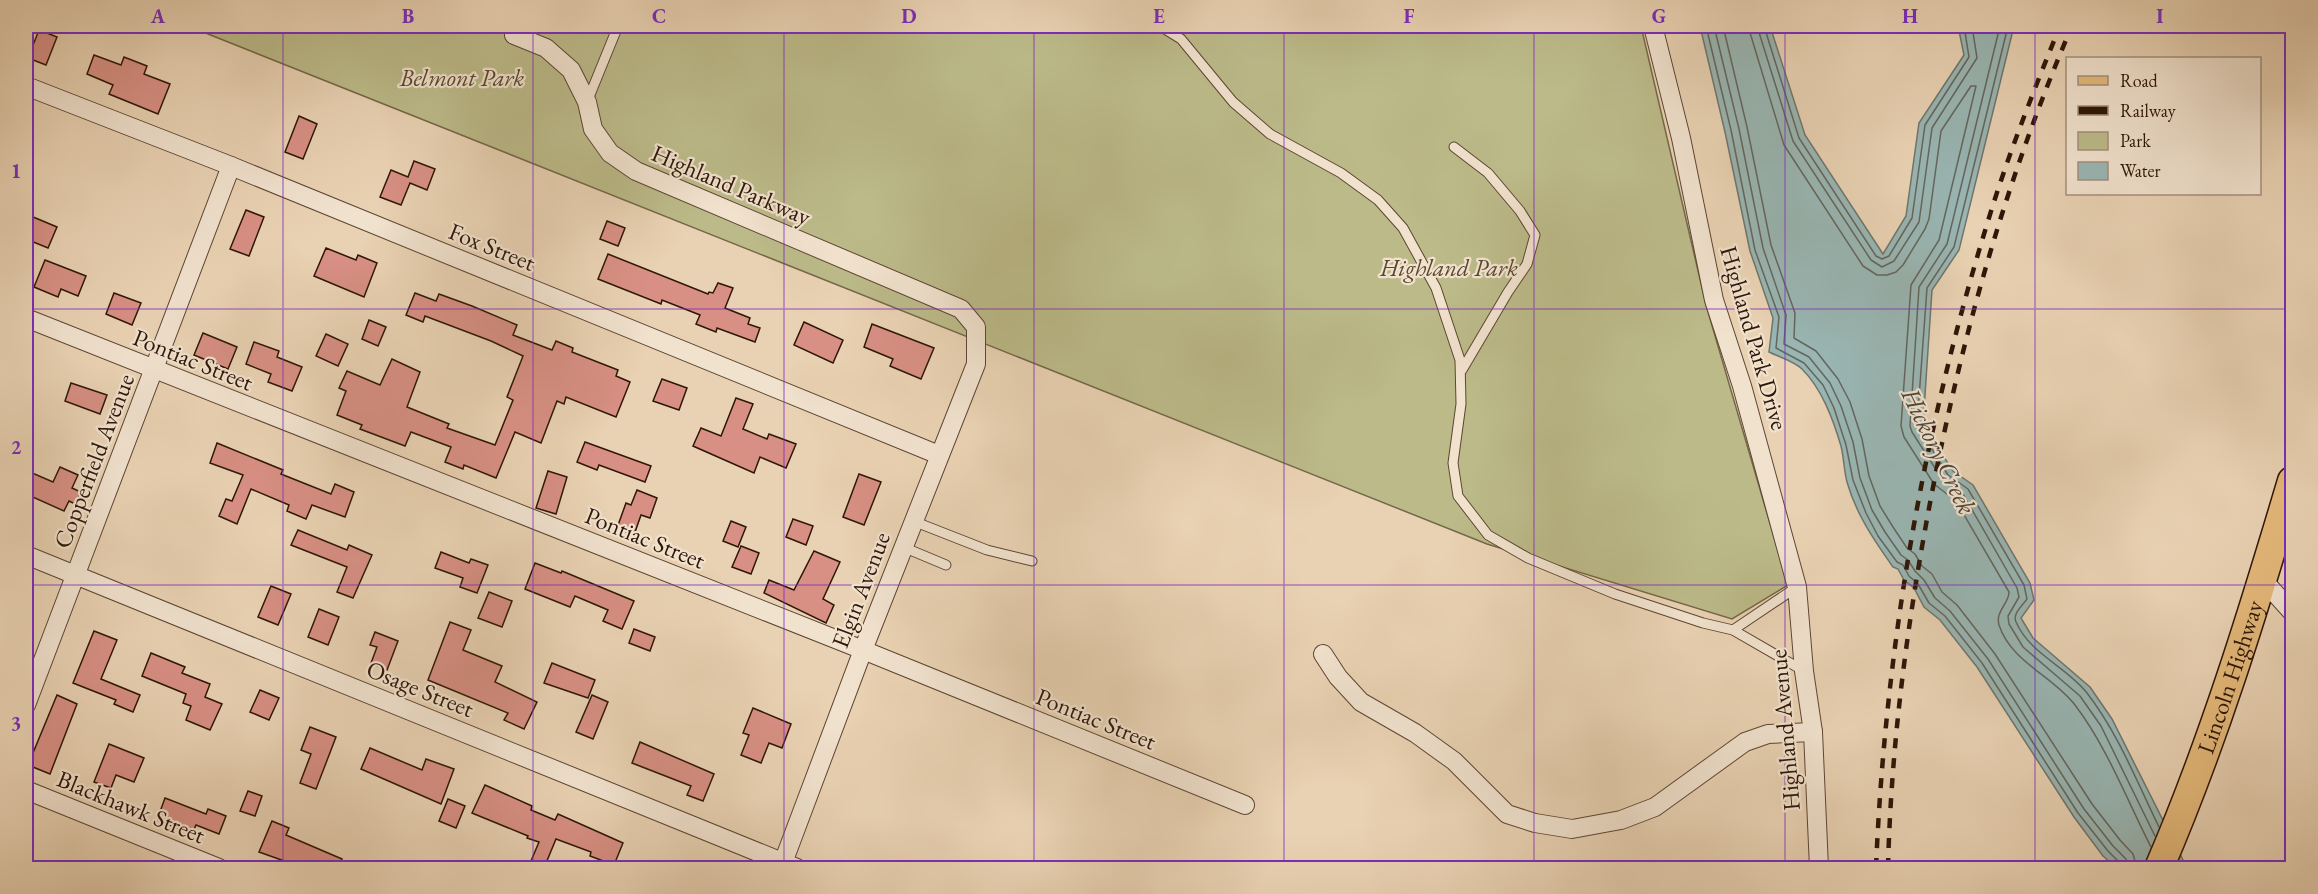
<svg xmlns="http://www.w3.org/2000/svg" width="2318" height="894" font-family="'EB Garamond',serif">
  <style>
    .green { fill: #bcba89; stroke: #756848; stroke-width: 1.5 }
    .water { fill: #99b6b3; stroke: #6e766f; stroke-width: 1.5 }
    .lines { fill: none; stroke-linecap: round; stroke-linejoin: round }
    .shore { stroke: #64665e; stroke-width: 1.5 }
    .building { fill: #d89084; stroke: #2e1608; stroke-width: 1.5 }
    .service-casing { stroke: #5d4533; stroke-width: 11 }
    .minor-casing { stroke: #5d4533; stroke-width: 20 }
    .primary-casing { stroke: #2e1608; stroke-width: 31 }
    .service { stroke: #f1e2ce; stroke-width: 9 }
    .minor { stroke: #f1e2ce; stroke-width: 18 }
    .primary { stroke: #e4b97a; stroke-width: 28 }
    .rail { stroke: #2e1608; stroke-width: 4.5; stroke-dasharray: 10 10; stroke-linecap: butt }
    .grid { fill: none; stroke: #7b2cbf; stroke-width: 1.5; stroke-opacity: 0.55 }
    .labels { text-anchor: middle; stroke-width: 4.5; stroke-linejoin: round; paint-order: stroke }
    .park-label { font-size: 24px; font-style: italic; fill: #59472f; stroke: #f1e2ce }
    .street-label { font-size: 24px; fill: #2e1608; stroke: #f1e2ce }
    .water-label { font-size: 26px; font-style: italic; fill: #4e463b; stroke: #f1e2ce }
    .neatline { fill: none; stroke: #7b2cbf; stroke-width: 2 }
    .grid-label { font-size: 20px; text-anchor: middle; font-weight: bold; fill: #7b2cbf }
  </style>
  <rect width="100%" height="100%" fill="#e9d2b3"/>
  <filter id="stains"><feTurbulence type="fractalNoise" baseFrequency=".00333" numOctaves="4"/><feColorMatrix values="0 0 0 0 .2 0 0 0 0 .09 0 0 0 0 .02 0 0 0 .5 -.17"/></filter>
  <radialGradient id="worn" r=".72"><stop offset=".6" stop-color="#630" stop-opacity="0"/><stop offset="1" stop-color="#630" stop-opacity=".3"/></radialGradient>
  <path class="green" d="M188,26H1641L1706,305L1788,585L1732,619L1487,544Z"/>
  <path class="water" d="M1700,26H1770L1805,135L1883,254L1906,216L1919,123L1964,55L1958,26H2014L1959,250L1932,290L1923,425L1953,471L1973,485L2030,583L2034,600L2021,618L2033,638L2090,687L2112,719L2187,868H2117L2103,856L2074,817L1977,667L1940,620L1924,607L1914,588L1904,580L1898,569L1893,567C1874,540 1856,514 1847,482C1844,471 1844,458 1841,446C1833,419 1822,389 1802,369C1794,361 1779,357 1769,352L1773,318L1750,251L1725,132Z"/>
  <g class="lines">
    <g class="shore">
      <path d="M1706,26L1731,130L1755,250L1779,317L1776,348L1804,363L1823,385L1834,408L1846,445L1853,480L1866,513L1878,536L1897,562L1903,565L1909,576L1918,584L1929,603L1945,616L1982,663L2078,813L2108,851L2119,862L2121,868"/>
      <path d="M1714,26L1739,129L1763,248L1786,315L1784,344L1809,357L1830,383L1841,406L1853,442L1860,478L1872,510L1885,532L1901,555L1908,560L1915,571L1924,580L1935,598L1950,611L1988,659L2084,809L2113,846L2126,859L2128,868"/>
      <path d="M1723,26L1747,127L1771,245L1795,313L1794,338L1816,351L1838,379L1850,402L1862,439L1869,476L1880,506L1893,527L1907,548L1915,554L1922,566L1932,574L1942,592L1957,605L1995,654L2092,804L2120,840L2133,854L2137,868"/>
      <path d="M1748,26L1784,145L1863,266L1877,275H1887L1896,272L1903,265L1925,229L1929,219L1941,131L1971,86H1976L1939,240L1911,285L1901,426L1904,437L1934,484L1956,501L2009,592C2009,604 1995,611 1999,625C2011,662 2053,676 2075,705C2107,747 2127,800 2151,847"/>
      <path d="M1757,26L1793,141L1871,260L1882,267L1894,261L1919,222L1932,128L1977,58L1972,26"/>
      <path d="M1764,26L1799,138L1876,256L1882,259L1889,256L1912,218L1925,125L1969,57L1964,26"/>
      <path d="M2000,26L1947,244L1919,287L1910,426L1912,432L1942,479L1963,494L2017,588L2019,597L2008,616L2009,624L2023,647L2080,696L2101,726L2155,836"/>
      <path d="M2008,26L1954,247L1927,288L1917,425L1948,475L1968,489L2024,585L2027,599C2023,605 2012,614 2016,622C2030,654 2067,667 2087,693C2118,733 2137,782 2159,827"/>
    </g>
  </g>
  <g class="building">
    <path d="M39,30L57,37L46,65L28,58Z"/>
    <path d="M94,55L121,65L124,57L147,66L144,74L170,84L158,114L109,94L113,85L87,74Z"/>
    <path d="M299,116L317,124L303,159L285,152Z"/>
    <path d="M414,161L435,169L427,190L410,183L401,205L380,197L391,170L408,177Z"/>
    <path d="M246,210L264,217L249,256L230,249Z"/>
    <path d="M26,214L57,227L48,248L26,239Z"/>
    <path d="M607,221L625,228L618,246L600,239Z"/>
    <path d="M326,248L356,260L358,255L377,263L364,297L314,276Z"/>
    <path d="M608,254L708,294L709,292L713,293L718,283L733,288L725,308L750,318L748,324L760,328L755,342L717,328L716,332L696,324L700,315L662,300L661,304L598,279Z"/>
    <path d="M45,260L86,276L78,296L61,289L58,297L34,287Z"/>
    <path d="M114,293L141,303L132,325L106,314Z"/>
    <path d="M415,293L436,301L439,294L472,306L517,325L513,335L552,350L556,341L573,348L572,352L618,370L616,376L630,382L616,417L566,397L564,404L557,401L541,443L515,432L496,478L464,465L463,469L445,462L451,447L411,432L405,446L360,429L362,425L337,415L346,391L339,388L347,371L380,385L392,359L420,372L407,407L449,424L447,428L495,445L513,400L507,397L523,356L491,341L425,316L423,322L406,315Z"/>
    <path d="M369,320L386,327L378,346L362,339Z"/>
    <path d="M804,322L843,340L833,363L794,345Z"/>
    <path d="M872,324L934,348L921,379L890,366L893,359L864,347Z"/>
    <path d="M203,333L237,347L228,369L194,355Z"/>
    <path d="M326,334L348,344L338,366L316,356Z"/>
    <path d="M254,342L279,351L277,357L302,367L292,391L268,382L271,374L246,364Z"/>
    <path d="M662,379L687,388L679,410L653,401Z"/>
    <path d="M71,383L107,395L100,414L65,401Z"/>
    <path d="M736,398L753,404L743,429L767,439L769,434L796,444L786,468L760,457L754,473L693,446L701,428L721,436Z"/>
    <path d="M585,442L651,466L645,482L599,465L597,470L577,462Z"/>
    <path d="M217,443L283,470L281,474L331,494L335,484L354,492L345,517L312,505L306,519L287,511L289,505L251,489L237,524L219,516L226,499L232,501L243,475L210,463Z"/>
    <path d="M60,467L78,475L72,488L81,492L75,504L69,501L64,511L26,494V481L30,472L53,482Z"/>
    <path d="M548,471L567,477L556,514L536,508Z"/>
    <path d="M859,474L881,482L864,525L843,517Z"/>
    <path d="M637,490L657,498L650,518L641,515L634,535L617,528L626,503L631,505Z"/>
    <path d="M793,519L813,526L806,545L786,537Z"/>
    <path d="M731,521L746,527L738,547L723,541Z"/>
    <path d="M298,530L347,550L349,545L372,555L353,598L337,592L347,567L291,545Z"/>
    <path d="M741,546L759,553L751,574L732,567Z"/>
    <path d="M814,551L840,562L823,599L834,605L826,623L764,593L769,580L794,590Z"/>
    <path d="M441,552L469,563L471,559L488,565L477,593L460,587L463,578L435,568Z"/>
    <path d="M535,563L561,573L562,571L634,601L622,629L603,621L608,610L575,596L570,607L525,589Z"/>
    <path d="M271,586L291,594L278,625L258,617Z"/>
    <path d="M489,592L512,601L502,627L478,618Z"/>
    <path d="M319,609L339,617L328,645L308,637Z"/>
    <path d="M450,622L471,630L463,650L502,666L495,682L537,702L524,729L504,720L508,713L428,680Z"/>
    <path d="M634,629L655,637L650,651L629,643Z"/>
    <path d="M94,631L117,640L101,679L140,695L133,712L114,704L116,700L73,683Z"/>
    <path d="M375,632L398,641L387,670L371,663L377,647L370,645Z"/>
    <path d="M151,653L185,667L182,673L210,684L205,697L222,704L210,730L186,720L191,706L183,703L186,694L142,676Z"/>
    <path d="M552,663L595,680L588,698L544,683Z"/>
    <path d="M260,690L279,698L269,720L250,712Z"/>
    <path d="M57,695L77,704L50,774L28,765Z"/>
    <path d="M592,695L608,702L593,739L576,732Z"/>
    <path d="M753,708L791,724L782,748L769,743L761,763L741,755L749,735L743,733Z"/>
    <path d="M310,727L336,737L316,789L300,783L311,754L301,750Z"/>
    <path d="M640,742L714,774L703,801L687,795L691,786L632,763Z"/>
    <path d="M109,744L144,758L134,782L116,775L111,788L94,782Z"/>
    <path d="M370,748L422,770L426,759L454,769L441,804L361,769Z"/>
    <path d="M485,785L532,806L531,810L555,820L558,814L623,843L614,865L590,856L591,852L556,839L544,868H528L539,842L527,838L528,836L472,813Z"/>
    <path d="M248,791L262,796L255,816L240,811Z"/>
    <path d="M165,798L206,814L208,809L226,816L219,834L196,825L192,834L157,820Z"/>
    <path d="M448,799L465,806L456,828L439,821Z"/>
    <path d="M272,821L289,828L286,835L342,859L338,868H304L259,852Z"/>
  </g>
  <g class="lines">
    <defs>
      <g id="service">
        <path d="M504,26L514,35L518,26"/>
        <path d="M1160,26L1181,39L1233,102L1270,134L1341,173L1378,200L1403,228L1436,288L1460,360L1461,404L1453,463L1458,496L1488,535L1528,558L1615,594L1703,623L1733,630L1804,671"/>
        <path d="M587,102L618,26"/>
        <path d="M1454,147L1488,173L1520,211L1535,235L1527,264L1508,292L1462,370"/>
        <path d="M913,521L987,550L1032,561"/>
        <path d="M903,547L946,565"/>
        <path d="M1733,630L1797,587"/>
      </g>
      <g id="minor">
        <path d="M1653,26L1681,138L1714,300L1742,386L1797,587L1804,671L1813,732L1819,868"/>
        <path d="M514,35L546,48L571,70L587,102L593,129L610,153L636,171L961,309L976,327V364L863,650L781,868"/>
        <path d="M26,86L231,166L939,455"/>
        <path d="M26,318L863,650L1245,805"/>
        <path d="M26,555L797,868"/>
        <path d="M2263,580L2292,612"/>
        <path d="M1323,654L1338,677L1361,702L1415,733L1454,761L1507,814L1535,823L1572,829L1621,820L1655,807L1745,742L1768,734L1813,732"/>
        <path d="M26,705L231,166"/>
        <path d="M26,790L219,868"/>
      </g>
      <g id="primary">
        <path id="s1" d="M2159,868C2213,743 2253,612 2292,481"/>
      </g>
    </defs>
    <use href="#service" class="service-casing"/>
    <use href="#minor" class="minor-casing"/>
    <use href="#primary" class="primary-casing"/>
    <use href="#service" class="service"/>
    <use href="#minor" class="minor"/>
    <use href="#primary" class="primary"/>
    <g class="rail">
      <path d="M1876,868C1885,650 1923,431 1988,221C2008,155 2034,90 2060,26"/>
      <path d="M1888,868C1891,746 1907,624 1930,503C1961,339 2006,179 2072,26"/>
    </g>
  </g>
  <path class="grid" d="M283,26V868M533,26V868M784,26V868M1034,26V868M1284,26V868M1534,26V868M1785,26V868M2035,26V868M26,309H2292M26,585H2292"/>
  <g class="labels">
    <g class="park-label">
      <text x="462" y="86">Belmont Park</text>
      <text x="1449" y="276">Highland Park</text>
    </g>
    <g class="street-label">
      <text transform="translate(731 185) rotate(23)" y="8">Highland Parkway</text>
      <text transform="translate(492 247) rotate(22)" y="8">Fox Street</text>
      <text transform="translate(1754 338) rotate(74)" y="8">Highland Park Drive</text>
      <text transform="translate(193 360) rotate(22)" y="8">Pontiac Street</text>
      <text transform="translate(94 461) rotate(-69)" y="8">Copperfield Avenue</text>
      <text transform="translate(645 538) rotate(22)" y="8">Pontiac Street</text>
      <text transform="translate(861 590) rotate(-69)" y="8">Elgin Avenue</text>
      <text dy="8" stroke="none"><textPath href="#s1" startOffset="204">Lincoln Highway</textPath></text>
      <text transform="translate(420 689) rotate(22)" y="8">Osage Street</text>
      <text transform="translate(1096 719) rotate(22)" y="8">Pontiac Street</text>
      <text transform="translate(1785 730) rotate(-95)" y="8">Highland Avenue</text>
      <text transform="translate(131 807) rotate(22)" y="8">Blackhawk Street</text>
    </g>
    <g class="water-label">
      <text transform="translate(1939 451) rotate(64)" y="9">Hickory Creek</text>
    </g>
  </g>
  <rect width="2318" height="894" fill="none" stroke="#e9d2b3" stroke-width="66"/>
  <rect x="2066" y="57" width="195" height="138" fill="#f1e2ce" stroke="#a3907f" stroke-width="1.5"/>
  <rect x="2078" y="76" width="30" height="9" fill="#e4b97a" stroke="#a3907f" stroke-width="1.5"/>
  <text x="2120" y="87" font-size="18" fill="#2e1608">Road</text>
  <rect x="2078" y="106" width="30" height="9" fill="#2e1608" stroke="#a3907f" stroke-width="1.5"/>
  <text x="2120" y="117" font-size="18" fill="#2e1608">Railway</text>
  <rect x="2078" y="132" width="30" height="18" fill="#bcba89" stroke="#a3907f" stroke-width="1.5"/>
  <text x="2120" y="147" font-size="18" fill="#2e1608">Park</text>
  <rect x="2078" y="162" width="30" height="18" fill="#99b6b3" stroke="#a3907f" stroke-width="1.5"/>
  <text x="2120" y="177" font-size="18" fill="#2e1608">Water</text>
  <rect x="33" y="33" width="2252" height="828" class="neatline"/>
  <g class="grid-label">
    <text x="158" y="23">A</text>
    <text x="408" y="23">B</text>
    <text x="659" y="23">C</text>
    <text x="909" y="23">D</text>
    <text x="1159" y="23">E</text>
    <text x="1409" y="23">F</text>
    <text x="1659" y="23">G</text>
    <text x="1910" y="23">H</text>
    <text x="2160" y="23">I</text>
    <text x="16" y="178">1</text>
    <text x="16" y="454">2</text>
    <text x="16" y="730">3</text>
  </g>
  <rect width="100%" height="100%" filter="url(#stains)"/>
  <rect width="100%" height="100%" fill="url(#worn)"/>
</svg>
